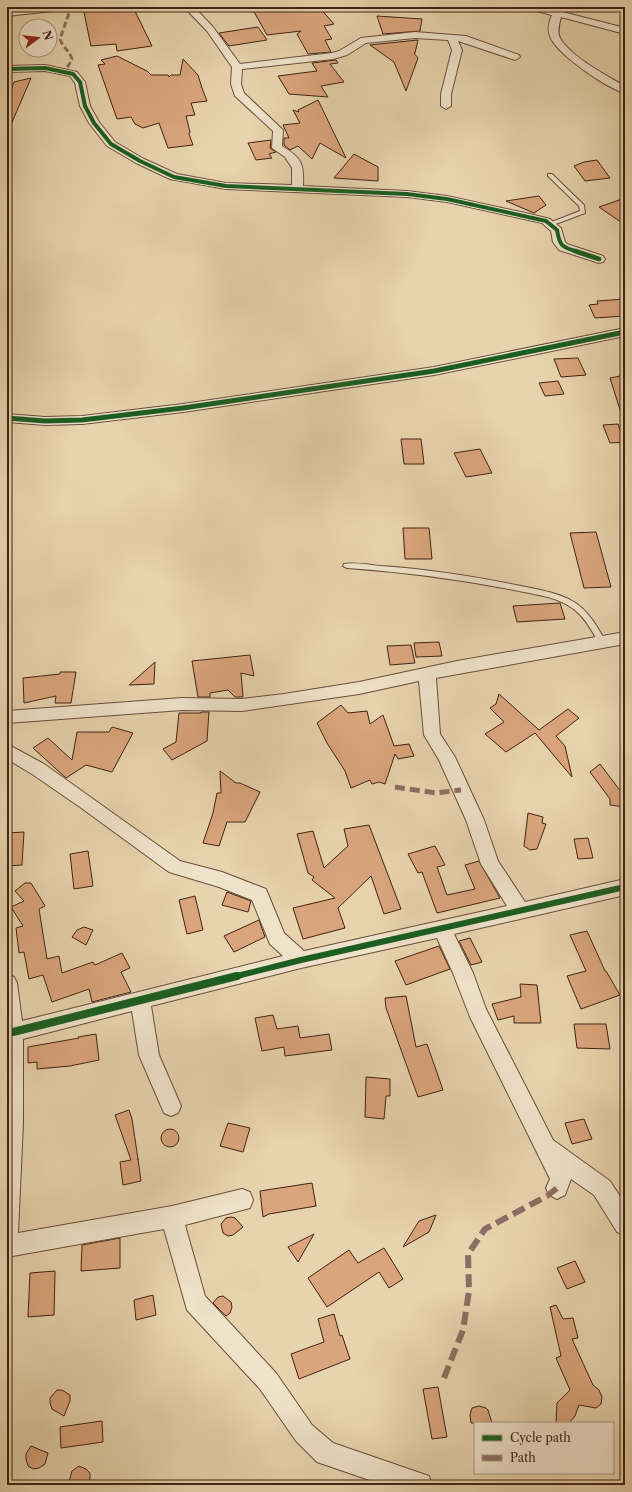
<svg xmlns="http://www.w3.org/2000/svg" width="632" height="1492" font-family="'Libre Caslon Text',serif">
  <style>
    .building { fill: #daa57c; stroke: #412214 }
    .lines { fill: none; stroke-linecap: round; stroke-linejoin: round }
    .service-casing { stroke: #6a4e3a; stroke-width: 2 }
    .minor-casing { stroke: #6a4e3a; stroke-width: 2 }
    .service { fill: #efe2ca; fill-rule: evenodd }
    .minor { fill: #efe2ca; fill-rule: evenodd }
    .quiet-far2 { stroke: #8d6e63; stroke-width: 3; stroke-dasharray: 6 3; stroke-linecap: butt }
    .quiet-far1 { stroke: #8d6e63; stroke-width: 5; stroke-dasharray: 10 5; stroke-linecap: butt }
    .quiet { stroke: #8d6e63; stroke-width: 6; stroke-dasharray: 13 6; stroke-linecap: butt }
    .cycleway-far3-casing { stroke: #efe2ca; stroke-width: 5.5 }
    .cycleway-far2-casing { stroke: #efe2ca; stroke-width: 7 }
    .cycleway-far1-casing { stroke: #efe2ca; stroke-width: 8 }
    .cycleway-casing { stroke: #efe2ca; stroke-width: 10 }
    .cycleway-far3 { stroke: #1b5e20; stroke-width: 4 }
    .cycleway-far2 { stroke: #1b5e20; stroke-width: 5 }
    .cycleway-far1 { stroke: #1b5e20; stroke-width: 6 }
    .cycleway { stroke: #1b5e20; stroke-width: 8 }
  </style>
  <rect width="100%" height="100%" fill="#e7d3ad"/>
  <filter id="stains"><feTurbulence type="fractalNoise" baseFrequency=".005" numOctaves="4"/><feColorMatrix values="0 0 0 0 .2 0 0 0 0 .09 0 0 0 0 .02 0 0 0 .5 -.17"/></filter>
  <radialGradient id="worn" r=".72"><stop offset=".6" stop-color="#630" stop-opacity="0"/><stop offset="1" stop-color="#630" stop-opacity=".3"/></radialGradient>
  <g class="building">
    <path d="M108,7V10L133,7L152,46L117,51L116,44L91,46L83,8Z"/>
    <path d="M259,7H319L334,24L324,26L332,39L325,40L331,52L308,54L297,34L301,31L267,35L253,10L261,9Z"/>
    <path d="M377,16L422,19L420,31L383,34Z"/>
    <path d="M258,27L267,40L229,46L219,33Z"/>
    <path d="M418,40L415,53H414L418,58L406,91L394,62L370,45Z"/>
    <path d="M117,56L147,71L151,75H168L169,77L171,75H180L183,59L198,75L202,88L207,101L191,103L195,115L186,116L190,132L189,134L193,145L168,148L159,123L143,128L135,124L131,117L117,119L98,65L105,64L101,60Z"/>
    <path d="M336,60L338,63L330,64L344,82L321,86L328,97L289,94L278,76L317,71L312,63Z"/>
    <path d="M31,78L7,134V100L14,82Z"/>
    <path d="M318,100L346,158L320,143L312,159L298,146L290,150L284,145V138H289L283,125L300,123L293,110L299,112L298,110Z"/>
    <path d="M271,140L270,148L276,152L269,154L272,158L256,160L248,143Z"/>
    <path d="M354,154L378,167V181L334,178Z"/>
    <path d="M597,160L610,178L585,181L574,166L584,162Z"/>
    <path d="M539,196L546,205L534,213L506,201Z"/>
    <path d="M625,198V225L599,207Z"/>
    <path d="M625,299V316L595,318L589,305L598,304L597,301Z"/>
    <path d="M578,358L586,375L561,377L554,359Z"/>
    <path d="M625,375V416H622L610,378Z"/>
    <path d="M558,381L564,394L545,396L539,383Z"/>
    <path d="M618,424L624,442L610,443L603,425Z"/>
    <path d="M401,439H421L424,464H404Z"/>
    <path d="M480,449L492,473L466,477L454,453Z"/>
    <path d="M403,528H429L432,559H405Z"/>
    <path d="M596,532L611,587L584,588L570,533Z"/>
    <path d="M560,603L565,619L517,622L513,606Z"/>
    <path d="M439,642L442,656L416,657L414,643Z"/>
    <path d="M411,645L415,663L390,665L387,646Z"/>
    <path d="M250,655L254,676L241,673L243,697H235L228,690L210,693V697H198L192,661Z"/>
    <path d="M155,662L154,684L129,685Z"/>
    <path d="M60,672H76L71,703H55L56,696L24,703L23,678L60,674Z"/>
    <path d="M499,694L539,730L568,709L579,718L556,736L565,746L572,777L535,733L506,752L485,734L504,722L490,708L496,704Z"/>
    <path d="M341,705L348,713L367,711L370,724L383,715L394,746L409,744L414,756L398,759L395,754L385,784L379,782L372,784L370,780L351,788L345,771L327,743L317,723Z"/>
    <path d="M201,712H209L207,741L172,760L163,749L176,742L179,713H201Z"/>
    <path d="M112,727L133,733L112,772L86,765L66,778L33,748L48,738L72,760L77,732H109Z"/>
    <path d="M600,764L625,797V807L610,805V799L590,772Z"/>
    <path d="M220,771L236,783H240L260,792L245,822H227L219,846L203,843L213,813L217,793H221Z"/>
    <path d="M528,813L543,817L542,823L546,824L537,849L530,850L524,846Z"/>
    <path d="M369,825L401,909L384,914L371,876L338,908L345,928L303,939L293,908L335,898L312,880L314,877L308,873L297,834L313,831L324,868L348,846L344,829Z"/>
    <path d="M24,832L22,865L7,866V833Z"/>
    <path d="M588,838L593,858L578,859L574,839Z"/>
    <path d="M435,846L445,865L437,867L447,895L475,889L465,865L479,861L500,898L437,913L422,872L418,873L408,854Z"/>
    <path d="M88,851L93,886L74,889L70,854Z"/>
    <path d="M25,883H31L45,906L39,909L47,959L59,956L62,973L93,962L95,965L122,953L130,968L121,972L131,992L92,1002L89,989L52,1002L43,975L29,979L24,952L19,953L16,928L23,926L11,907L24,901L15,891Z"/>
    <path d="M227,892L251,901L248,912L222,905Z"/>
    <path d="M195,896L203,930L187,934L179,900Z"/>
    <path d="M259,920L265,937L234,952L224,936Z"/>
    <path d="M84,927L93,930L86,945L72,937L77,930Z"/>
    <path d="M587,931L605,971H606L620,995L581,1009L567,976L586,971L570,935Z"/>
    <path d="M470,938L482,962L471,965L459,941Z"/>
    <path d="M439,946L450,969L406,985L395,961Z"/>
    <path d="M520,984L537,985L541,1023H514V1016L498,1020L492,1004L521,997Z"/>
    <path d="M406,996L416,1047L427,1044L443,1090L418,1097L386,1008L385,998Z"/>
    <path d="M273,1015L277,1029L298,1026L300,1038L329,1034L332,1050L285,1056L284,1047L262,1051L255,1018Z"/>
    <path d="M574,1024H606L610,1049L577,1048Z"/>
    <path d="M96,1034L99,1060L70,1066L37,1069V1062L28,1063V1047L79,1038L78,1037Z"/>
    <path d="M366,1077L390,1079V1096H386L384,1119L365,1117Z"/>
    <path d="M129,1110L132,1119L138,1159H137H138L141,1181L123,1185L120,1162L131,1160L115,1115Z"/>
    <path d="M584,1119L592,1139L572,1144L565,1123Z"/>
    <path d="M228,1123L250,1128L243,1152L220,1146Z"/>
    <circle cx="170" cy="1138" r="9"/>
    <path d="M312,1183L316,1206L269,1214L263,1217L260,1191Z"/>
    <path d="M436,1215L429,1232L403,1247L419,1221Z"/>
    <path d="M231,1217L235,1218L243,1227L233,1235L228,1236L223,1233L221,1224L226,1218Z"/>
    <path d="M314,1234L298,1262L288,1247Z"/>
    <path d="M120,1238V1268L81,1271L82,1245Z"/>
    <path d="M384,1248L403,1279L389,1288L379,1272L327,1307L308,1278L349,1250L358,1263Z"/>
    <path d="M575,1261L585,1282L567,1289L557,1268Z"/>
    <path d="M55,1271L54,1315L28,1317L30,1273Z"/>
    <path d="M153,1295L156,1315L136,1320L134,1300Z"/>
    <path d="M223,1296L231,1302L232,1307L230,1313L226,1316L213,1303L218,1297Z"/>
    <path d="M556,1305L563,1319L573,1318L578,1338L572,1339L593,1385L599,1390L602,1397L601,1404L596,1408L579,1405L575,1416L569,1423H556L557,1403L570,1390L556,1358L561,1356L550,1307Z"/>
    <path d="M334,1314L340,1336L342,1335L350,1359L299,1379L291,1354L324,1342L318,1319Z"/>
    <path d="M438,1387L447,1437L432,1439L423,1389Z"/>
    <path d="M57,1390H62L70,1395V1401L64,1416L52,1409L50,1403V1398Z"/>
    <path d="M479,1406L486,1408L488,1410L492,1423H471L470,1415L472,1408Z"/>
    <path d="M102,1421L103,1442L61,1448L60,1427Z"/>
    <path d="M31,1446L48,1453L45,1464L39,1468L33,1469L28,1466L26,1459V1454Z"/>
    <path d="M79,1466L86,1469L90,1473V1479L88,1485H68L72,1471Z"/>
  </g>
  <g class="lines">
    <defs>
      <g id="service">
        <path d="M548,174H552L584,205L585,213L553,225H549V223L580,211L579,206L548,176Z"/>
        <path d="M344,564C355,562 370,565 381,566C426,569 471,576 516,585C535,589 557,592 574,602C588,610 598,628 606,642L602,645L599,644C592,630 583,614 569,606C553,596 532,594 514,590C458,579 403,572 347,568L343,566Z"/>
      </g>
      <g id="minor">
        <path d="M35,7H66L61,10L7,16V10Z"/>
        <path d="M184,7H194L213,27L240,64L332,53L339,51L361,38L415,32L466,36L519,55L520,57L515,60L458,41L462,50L451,94V106L446,109L441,106V94L452,50L448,40L415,38L366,43L347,55L333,59L242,69L241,84L244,93L283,130L282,146C302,158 304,164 303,186L407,191L447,196L530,214L550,219L561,228L565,242L567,244L603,256L605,259L603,262L599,263L559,250L553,242L551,231L542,223L447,202L407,197L226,189L170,179L136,163L107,146L89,123L80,106L75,83L70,76L45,71L7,72V66L45,65L77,72L85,82L90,106L99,122L115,142L144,159L177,174L226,183L292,185V168L285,157L272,148L273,131L235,96L231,84L232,67L207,31Z"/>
        <path d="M527,7H543L625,28V34L561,17C559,24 557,32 560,38C569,55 608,77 625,86V93C608,89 555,53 550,36C547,29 549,22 552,15L529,9Z"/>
        <path d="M625,328V336L434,375L183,412L82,424L45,425L7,422V414L45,417L82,416L183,404L434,367Z"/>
        <path d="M625,632V644L436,678L440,734L455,757L484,820L498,861L525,902L625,879V895L454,934L473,973L486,1009L553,1140L610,1181L625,1204V1235L617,1232L594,1195L571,1179L565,1195L557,1199L549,1195L546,1188L550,1179L470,1017L453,973L437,938L301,968L151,1006L159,1055L181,1106L178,1113L171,1116L164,1113L139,1055L132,1011L23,1039V1123L18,1233L172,1206L242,1189L250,1192L253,1200L250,1208L185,1225L205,1296L276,1373L312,1425L333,1443L429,1476L432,1485H384L317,1462L296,1441L260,1389L187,1310L164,1229L7,1257V974L14,977L17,983L22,1021L283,956L270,944L252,900L219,887L169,872L80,807L32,774L7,759V744L44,764L180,861L222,872L266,889L284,933L304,951L507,906L481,864L466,820L439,760L424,735L419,681L359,694L242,711L182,710L7,723V711L182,698L242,699L284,694L359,682L457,661Z"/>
      </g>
    </defs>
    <use href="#service" class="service-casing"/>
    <use href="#minor" class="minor-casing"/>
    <use href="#service" class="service"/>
    <use href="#minor" class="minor"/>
    <path class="quiet-far2" d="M63,7L69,13L60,39C62,47 70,51 72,59L65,72"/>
    <path class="quiet-far1" d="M395,787L436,793L461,790"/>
    <path class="quiet" d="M444,1378L463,1330L469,1291L468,1254L485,1229L547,1196L557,1188"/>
    <defs>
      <path id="cycleway-far3" d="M7,69L45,68L73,74L80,82L85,106L94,123L111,144L140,161L174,177L226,186L407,194L447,199L546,221L557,230C560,247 562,247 578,252"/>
      <g id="cycleway-far2">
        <path d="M575,251L599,259"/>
        <path d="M7,418L45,421L82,420L183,408L434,371L625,332"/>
      </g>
      <path id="cycleway-far1" d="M233,977L301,960L625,887"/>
      <path id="cycleway" d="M13,1032L237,976"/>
    </defs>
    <use href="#cycleway-far3" class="cycleway-far3-casing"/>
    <use href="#cycleway-far2" class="cycleway-far2-casing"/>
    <use href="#cycleway-far1" class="cycleway-far1-casing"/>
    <use href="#cycleway" class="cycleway-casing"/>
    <use href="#cycleway-far3" class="cycleway-far3"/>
    <use href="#cycleway-far2" class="cycleway-far2"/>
    <use href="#cycleway-far1" class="cycleway-far1"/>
    <use href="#cycleway" class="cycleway"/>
  </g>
  <rect width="632" height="1492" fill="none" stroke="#e7d3ad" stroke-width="24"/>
  <rect x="8" y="8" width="616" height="1476" fill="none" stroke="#412214" stroke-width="2"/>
  <rect x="12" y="12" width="608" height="1468" fill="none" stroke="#412214"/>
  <rect x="474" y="1422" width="140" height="52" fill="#efe2ca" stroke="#a99581"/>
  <rect x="482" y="1435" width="20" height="6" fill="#1b5e20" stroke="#a99581"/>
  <text x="510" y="1442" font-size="12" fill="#412214">Cycle path</text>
  <rect x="482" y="1455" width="20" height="6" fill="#8d6e63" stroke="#a99581"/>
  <text x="510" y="1462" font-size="12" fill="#412214">Path</text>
  <g transform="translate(38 38) rotate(75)"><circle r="19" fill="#efe2ca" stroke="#a99581"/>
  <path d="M0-3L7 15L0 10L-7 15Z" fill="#8f2418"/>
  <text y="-6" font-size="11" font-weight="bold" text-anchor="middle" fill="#412214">N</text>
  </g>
  <rect width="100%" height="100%" filter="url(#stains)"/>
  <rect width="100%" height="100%" fill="url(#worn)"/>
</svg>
